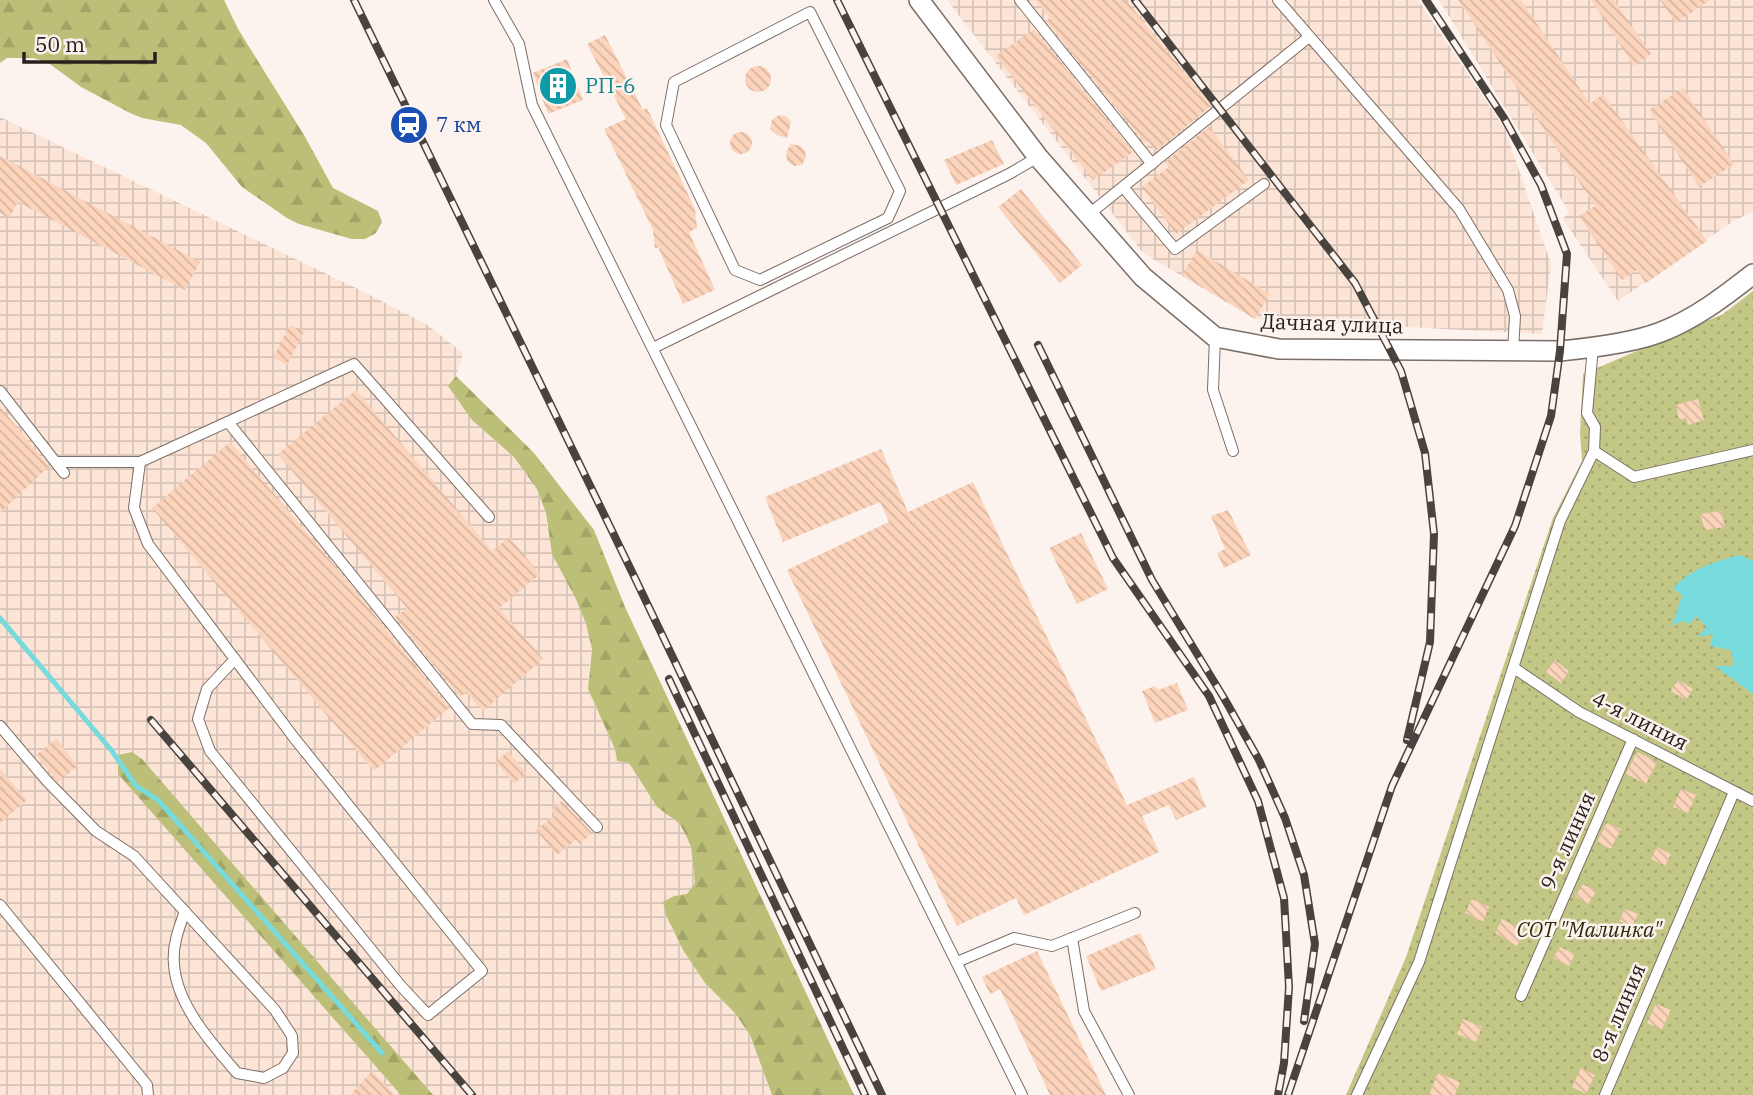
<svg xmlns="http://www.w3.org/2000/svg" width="1753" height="1095" font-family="'IBM Plex Serif',serif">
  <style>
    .industrial { fill: url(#industrial-grid) }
    .forest { fill: url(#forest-firs) }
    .park { fill: url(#park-dots) }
    .water { fill: #77dbdd }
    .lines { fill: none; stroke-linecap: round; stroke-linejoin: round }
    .stream { stroke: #77dbdd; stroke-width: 5 }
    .building { fill: url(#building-back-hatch) }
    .service-casing { stroke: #7b6e66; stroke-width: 12 }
    .minor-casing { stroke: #7b6e66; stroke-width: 22 }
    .service { stroke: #fff; stroke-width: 10 }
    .minor { stroke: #fff; stroke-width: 19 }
    .rail-casing { stroke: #49433f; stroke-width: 8 }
    .rail { stroke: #fdf3ee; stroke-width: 5; stroke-dasharray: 16; stroke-linecap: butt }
    .labels { text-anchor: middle; stroke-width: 5; stroke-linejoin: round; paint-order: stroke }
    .culture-label { font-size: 21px; fill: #0d838f; stroke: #fdf3ee; text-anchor: start }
    .transit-label { font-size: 21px; fill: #164399; stroke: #fdf3ee; text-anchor: start }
    .street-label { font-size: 21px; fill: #26211d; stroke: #fdf3ee }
    .park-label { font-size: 21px; font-style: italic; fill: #2a2c0c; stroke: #fdf3ee }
  </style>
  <defs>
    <pattern id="industrial-grid" width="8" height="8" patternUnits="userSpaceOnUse" patternTransform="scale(1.75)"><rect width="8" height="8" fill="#fce4d7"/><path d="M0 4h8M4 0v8" fill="none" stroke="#d8c3b8"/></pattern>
    <pattern id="forest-firs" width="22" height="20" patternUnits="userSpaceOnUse" patternTransform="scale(1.75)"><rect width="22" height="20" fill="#bbbf77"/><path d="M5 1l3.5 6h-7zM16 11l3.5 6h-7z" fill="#a1a466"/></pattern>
    <pattern id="park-dots" width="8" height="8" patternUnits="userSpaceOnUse" patternTransform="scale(1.75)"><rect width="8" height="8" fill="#c3c786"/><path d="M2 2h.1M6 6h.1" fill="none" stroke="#a7ab73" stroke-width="1.8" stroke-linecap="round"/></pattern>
    <pattern id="building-back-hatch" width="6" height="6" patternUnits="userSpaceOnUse" patternTransform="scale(1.75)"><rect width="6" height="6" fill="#fcd3bb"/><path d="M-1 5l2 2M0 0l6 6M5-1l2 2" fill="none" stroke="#d8b5a0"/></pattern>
  </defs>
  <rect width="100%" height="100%" fill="#fdf3ee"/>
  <g class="industrial">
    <path d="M947,0H1418L1505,129L1551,264L1542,334L1255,319L1143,253Z"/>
    <path d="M1439,0H1753V211L1729,224L1618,301L1563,219L1569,212Z"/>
    <path d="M0,117L356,288L426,324L463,353L456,376L449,386L472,420L514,457L537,489L546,513L547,527L586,624L592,649L588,676L593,701L615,749L617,761L629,763L657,807L679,823L687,835L691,847L695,883L687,894L674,896L671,927L705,983L735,1013L750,1035L772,1095H0Z"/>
  </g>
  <g class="forest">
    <path d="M0,0H224L238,29L304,135L333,188L378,211L382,222L376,233L365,239H352L299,224L287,218L242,187L206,143L181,125L142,118L130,113L81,87L47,62L33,58H7L0,63Z"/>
    <path d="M456,376L534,453L594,530L625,607L854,1095H772L750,1035L735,1013L705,983L683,950L666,915L663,902L674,896L687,894L695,883L691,847L686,835L679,823L657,807L629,763L617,761L615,749L588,689L592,649L586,624L576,599L552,554L546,513L537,489L514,457L472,420L448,386Z"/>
    <path d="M132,752L142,759L433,1095H401L118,774V755Z"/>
  </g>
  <path class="park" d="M1753,291V1095H1346L1406,957L1553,518L1582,461L1580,433L1583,374L1723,314Z"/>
  <path class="water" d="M1740,555L1753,561V694L1715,666H1734L1731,650L1710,646L1713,634L1697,637L1707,627L1696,616L1690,624L1682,621L1672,626L1682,595L1673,588C1692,568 1714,562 1740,555Z"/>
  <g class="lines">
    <path class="stream" d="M0,618L112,751L136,786L158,800L382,1053"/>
  </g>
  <g class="building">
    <path d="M1035,0H1126L1211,106L1156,151L1148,141L1145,143L1046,21L1050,18Z"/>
    <path d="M1458,0H1521L1590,104L1603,94L1707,241L1646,283L1637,270L1622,280L1579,216L1595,206Z"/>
    <path d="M1591,0H1614L1651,54L1634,66Z"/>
    <path d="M1660,0H1710L1676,23Z"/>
    <path d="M1034,29L1133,152L1093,180L996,56Z"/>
    <path d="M605,35L643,110L647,108L695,209L697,228L689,232L715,290L683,304L658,247L655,249L653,230L604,129L626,119L587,44Z"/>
    <path d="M567,59L583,100L548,114L533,73Z"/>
    <circle cx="758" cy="79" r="13"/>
    <path d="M1683,88L1734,164L1699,187L1649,110Z"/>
    <path d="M779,115L786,116L791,122L787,138L777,135L770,129L772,120Z"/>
    <path d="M1209,127L1249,180L1176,234L1142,187L1169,167L1165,162Z"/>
    <circle cx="741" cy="143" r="11"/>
    <path d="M992,140L1004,164L956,185L944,160Z"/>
    <path d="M791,144L801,146L805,151L806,157L802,165L794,166L787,161L786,152Z"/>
    <path d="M0,156L200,262L185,290L18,202L9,218L0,213Z"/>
    <path d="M1021,189L1082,265L1060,283L998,207Z"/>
    <path d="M1197,250L1270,294L1255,319L1182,275Z"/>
    <path d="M290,325L304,332L287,365L273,357Z"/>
    <path d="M356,390L492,551L509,537L540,574L499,608L543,659L483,711L466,692L460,697L395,617L407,608L278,454Z"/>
    <path d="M1698,399L1704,420L1688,425L1686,418L1679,420L1676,405Z"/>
    <path d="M0,407L49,466L0,513Z"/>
    <path d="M230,442L340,572L449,708L374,771L152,508Z"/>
    <path d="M881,449L908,512L973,482L1127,805L1194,777L1206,807L1176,820L1169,805L1142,816L1159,852L1024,915L1016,898L957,926L787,570L889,522L880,502L783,542L765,497Z"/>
    <path d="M1228,510L1251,555L1224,568L1217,553L1225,549L1211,516Z"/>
    <path d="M1721,511L1725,527L1705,530L1700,514Z"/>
    <path d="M1081,533L1108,589L1077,604L1049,548Z"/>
    <path d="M1555,660L1569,671L1561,683L1546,672Z"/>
    <path d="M1678,680L1693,689L1686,700L1671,691Z"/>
    <path d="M1177,683L1188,710L1155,723L1142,691L1155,686L1158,690Z"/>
    <path d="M56,739L78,766L58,782L36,755Z"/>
    <path d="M508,751L526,773L514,784L496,762Z"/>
    <path d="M1637,752L1657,762L1646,784L1626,774Z"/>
    <path d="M0,769L27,800L0,823Z"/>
    <path d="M1681,789L1696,795L1688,813L1673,807Z"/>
    <path d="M562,801L592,833L580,844L576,840L557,855L536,830L555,815L551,810Z"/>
    <path d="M1607,823L1621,829L1611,849L1597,842Z"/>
    <path d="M1657,847L1671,854L1665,866L1651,859Z"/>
    <path d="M1583,884L1596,892L1588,904L1575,896Z"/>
    <path d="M1472,899L1489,907L1483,922L1465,913Z"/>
    <path d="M1625,909L1638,914L1632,927L1619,921Z"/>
    <path d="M1502,919L1525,932L1517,946L1495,933Z"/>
    <path d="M1140,933L1156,969L1101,991L1086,956Z"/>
    <path d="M1560,947L1575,954L1569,966L1553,958Z"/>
    <path d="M1037,951L1106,1095H1050L1000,989L990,994L982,977Z"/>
    <path d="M1656,1004L1671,1010L1662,1029L1647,1023Z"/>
    <path d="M1463,1019L1482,1027L1476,1042L1457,1034Z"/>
    <path d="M1581,1068L1595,1075L1586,1094L1572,1087Z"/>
    <path d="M372,1071L395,1095H350Z"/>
    <path d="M1438,1073L1460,1082L1455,1095H1429Z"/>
  </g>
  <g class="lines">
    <defs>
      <g id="service">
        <path d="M494,0L519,44L532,105L1022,1095"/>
        <path d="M1020,0L1152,164"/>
        <path d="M1278,0L1459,209L1508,290L1515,316L1513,351"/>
        <path d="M810,12L900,191L888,218L760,280L735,270L666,125L674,82Z"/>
        <path d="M1123,187L1175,249L1264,184"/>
        <path d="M1088,215L1309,37"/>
        <path d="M1215,337L1213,390L1233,451"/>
        <path d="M653,348L1009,174L1038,157"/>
        <path d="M0,391L64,473"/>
        <path d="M228,422L472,724L501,725L597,827"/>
        <path d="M1594,451L1634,477L1753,450"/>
        <path d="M56,462H140L354,364L489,517"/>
        <path d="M140,462L134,508L148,544L295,739L482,971L428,1015L400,985L210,751L198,719L207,689L235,659"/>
        <path d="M1514,668L1579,712L1753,801"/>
        <path d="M0,726L47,781L96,831L134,856L275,1010L292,1036L293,1053L283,1068L264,1078L237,1073C212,1044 176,1004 174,964C172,946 179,928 185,911"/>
        <path d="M0,905L147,1085L148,1095"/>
        <path d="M1072,938L1084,1011L1129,1095"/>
        <path d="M957,962L1014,938L1052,946L1135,913"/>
        <path d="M1521,996L1633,739"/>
        <path d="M1357,1095L1419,962L1560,521L1594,451L1595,427L1587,413L1593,347"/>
        <path d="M1605,1095L1734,792"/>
      </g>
      <path id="minor" d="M919,0L1038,157L1143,277L1215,337L1279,349L1560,351C1591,348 1633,343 1661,332C1695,319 1725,296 1753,274"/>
    </defs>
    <use href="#service" class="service-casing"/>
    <use href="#minor" class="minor-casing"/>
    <use href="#service" class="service"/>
    <use href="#minor" class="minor"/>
    <defs>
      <g id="rail">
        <path d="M354,0L633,574L882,1095"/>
        <path d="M837,0L1113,558L1209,696L1258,801L1284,898L1289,987L1284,1063L1278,1095"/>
        <path d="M1135,0L1355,283L1401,371L1425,453L1434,534L1430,642L1407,740"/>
        <path d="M1038,345L1152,580L1224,698L1259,760L1285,818L1304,875L1315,944L1304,1021"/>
        <path d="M669,679L865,1095"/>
        <path d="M151,720L472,1095"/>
        <path d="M1288,1095L1392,786L1515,526L1551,416L1560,351L1567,254L1541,185L1504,118L1426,0"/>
      </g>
    </defs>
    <use href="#rail" class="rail-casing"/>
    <use href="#rail" class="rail"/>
  </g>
  <defs>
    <symbol id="building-disc" viewBox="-11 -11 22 22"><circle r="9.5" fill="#0f9aa8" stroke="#fdf3ee"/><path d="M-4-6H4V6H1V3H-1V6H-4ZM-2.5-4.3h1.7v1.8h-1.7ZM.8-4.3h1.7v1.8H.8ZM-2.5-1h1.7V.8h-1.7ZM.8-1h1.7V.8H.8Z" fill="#fff"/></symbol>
    <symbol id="station-disc" viewBox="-11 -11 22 22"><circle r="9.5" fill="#1a4fb4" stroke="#fdf3ee"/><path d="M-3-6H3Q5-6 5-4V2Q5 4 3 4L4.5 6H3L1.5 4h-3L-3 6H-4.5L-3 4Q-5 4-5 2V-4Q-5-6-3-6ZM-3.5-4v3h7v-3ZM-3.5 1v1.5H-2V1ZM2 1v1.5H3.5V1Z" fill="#fff"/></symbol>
  </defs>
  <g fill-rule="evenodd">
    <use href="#building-disc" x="536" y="64" width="44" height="44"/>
    <use href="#station-disc" x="387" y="103" width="44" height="44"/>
  </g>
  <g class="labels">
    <g class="culture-label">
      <text x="585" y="93">РП-6</text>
    </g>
    <g class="transit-label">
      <text x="436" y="132">7 км</text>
    </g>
    <g class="street-label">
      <text transform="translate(1332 324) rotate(2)" y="7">Дачная улица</text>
      <text transform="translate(1640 721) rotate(27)" y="7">4-я линия</text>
      <text transform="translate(1568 841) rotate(-66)" y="7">9-я линия</text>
      <text transform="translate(1619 1013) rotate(-67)" y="7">8-я линия</text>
    </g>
    <g class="park-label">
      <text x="1589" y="937">СОТ "Малинка"</text>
    </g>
  </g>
  <path d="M24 52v10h131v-10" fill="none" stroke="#26211d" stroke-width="3.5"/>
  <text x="35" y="52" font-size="21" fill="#26211d" stroke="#fdf3ee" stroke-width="5" paint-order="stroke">50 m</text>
</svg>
